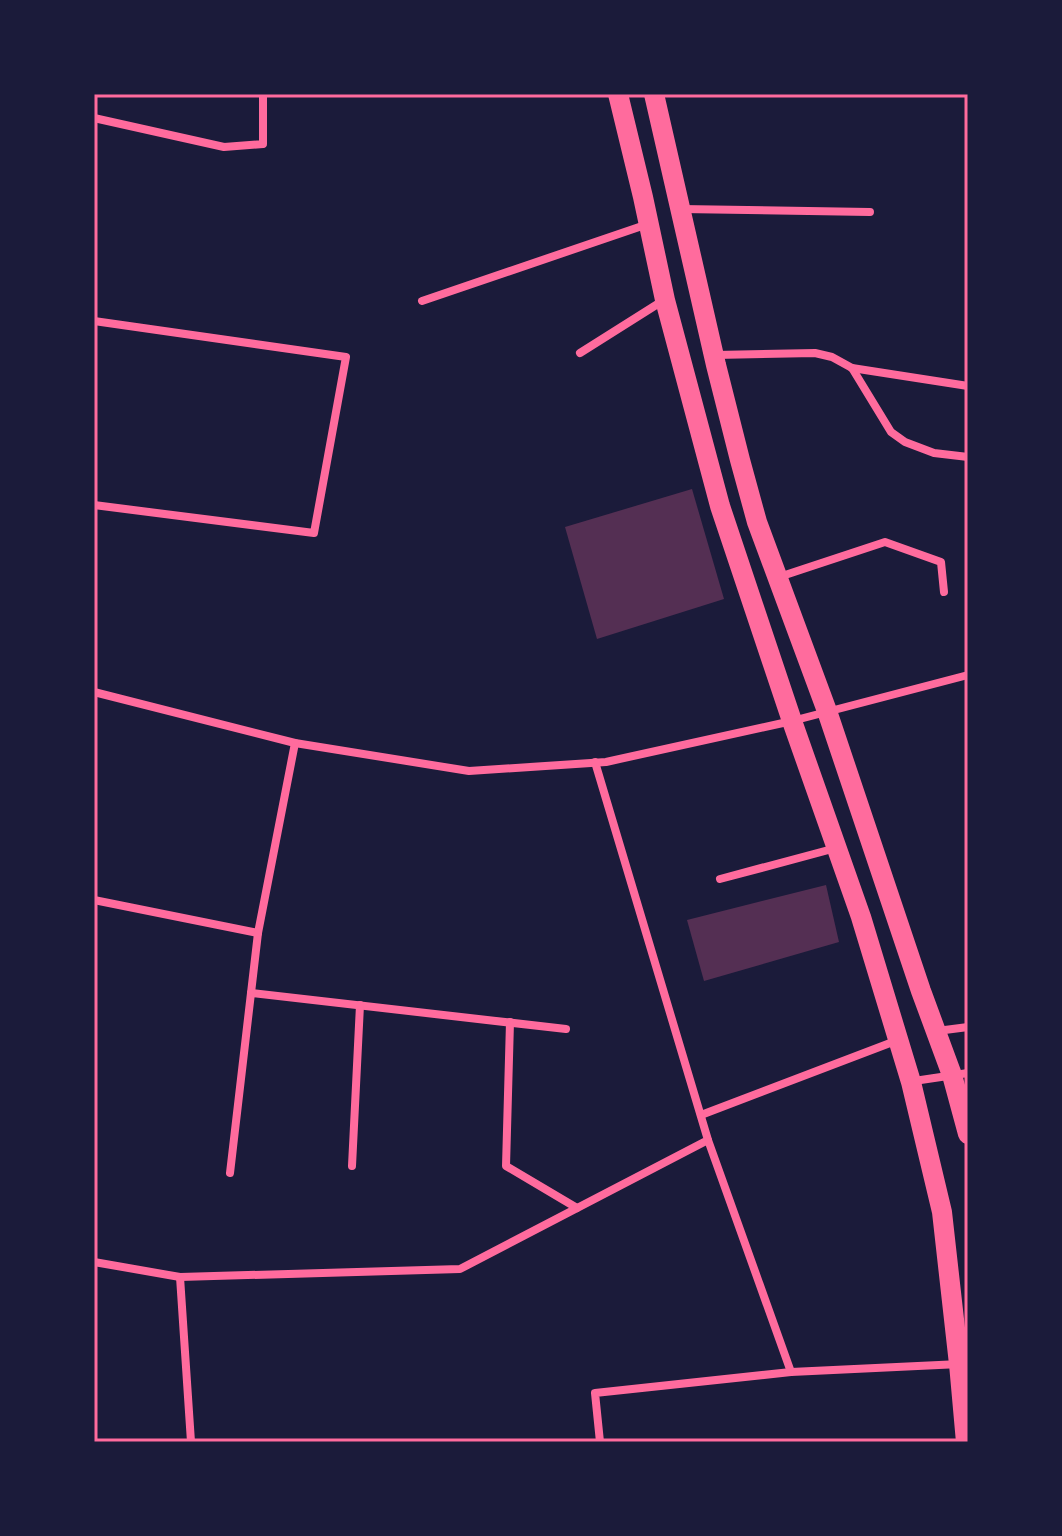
<svg xmlns="http://www.w3.org/2000/svg" width="1062" height="1536" font-family="Figtree,sans-serif">
  <style>
    .building { fill: #542f53 }
    .lines { fill: none; stroke-linecap: round; stroke-linejoin: round }
    .minor { stroke: #ff6b9d; stroke-width: 8 }
    .primary { stroke: #ff6b9d; stroke-width: 20 }
    .neatline { fill: none; stroke: #ff6b9d; stroke-width: 3 }
  </style>
  <rect width="100%" height="100%" fill="#1b1b3a"/>
  <g class="building">
    <path d="M692,489L724,599L597,639L565,527Z"/>
    <path d="M826,885L839,942L704,981L687,920Z"/>
  </g>
  <g class="lines">
    <g class="minor">
      <path d="M94,118L224,147L263,144V94"/>
      <path d="M681,209L870,212"/>
      <path d="M422,301L648,224"/>
      <path d="M94,321L346,357L314,533L94,505"/>
      <path d="M580,353L664,300"/>
      <path d="M715,355L815,353L832,357L852,368L891,432L905,442L934,453L968,457"/>
      <path d="M852,368L968,386"/>
      <path d="M779,577L885,542L941,562L944,592"/>
      <path d="M94,692L295,743L469,771L606,762L792,721L968,675"/>
      <path d="M720,879L836,848"/>
      <path d="M94,900L258,933L295,743"/>
      <path d="M251,993L566,1029"/>
      <path d="M510,1022L506,1166L577,1208"/>
      <path d="M937,1031L968,1027"/>
      <path d="M914,1081L968,1073"/>
      <path d="M701,1115L898,1040"/>
      <path d="M708,1140L791,1372"/>
      <path d="M352,1166L360,1005"/>
      <path d="M230,1173L258,933"/>
      <path d="M94,1262L180,1277L460,1269L708,1140L595,762"/>
      <path d="M180,1277L191,1442"/>
      <path d="M600,1442L595,1393L791,1372L960,1364"/>
    </g>
    <g class="primary">
      <path d="M618,94L643,197L665,300L720,506L792,721L861,917L911,1082L942,1212L959,1364L966,1442"/>
      <path d="M654,94L716,365L740,460L757,522L827,711L921,991L952,1075L968,1134"/>
    </g>
  </g>
  <rect width="1062" height="1536" fill="none" stroke="#1b1b3a" stroke-width="192"/>
  <rect x="96" y="96" width="870" height="1344" class="neatline"/>
</svg>
